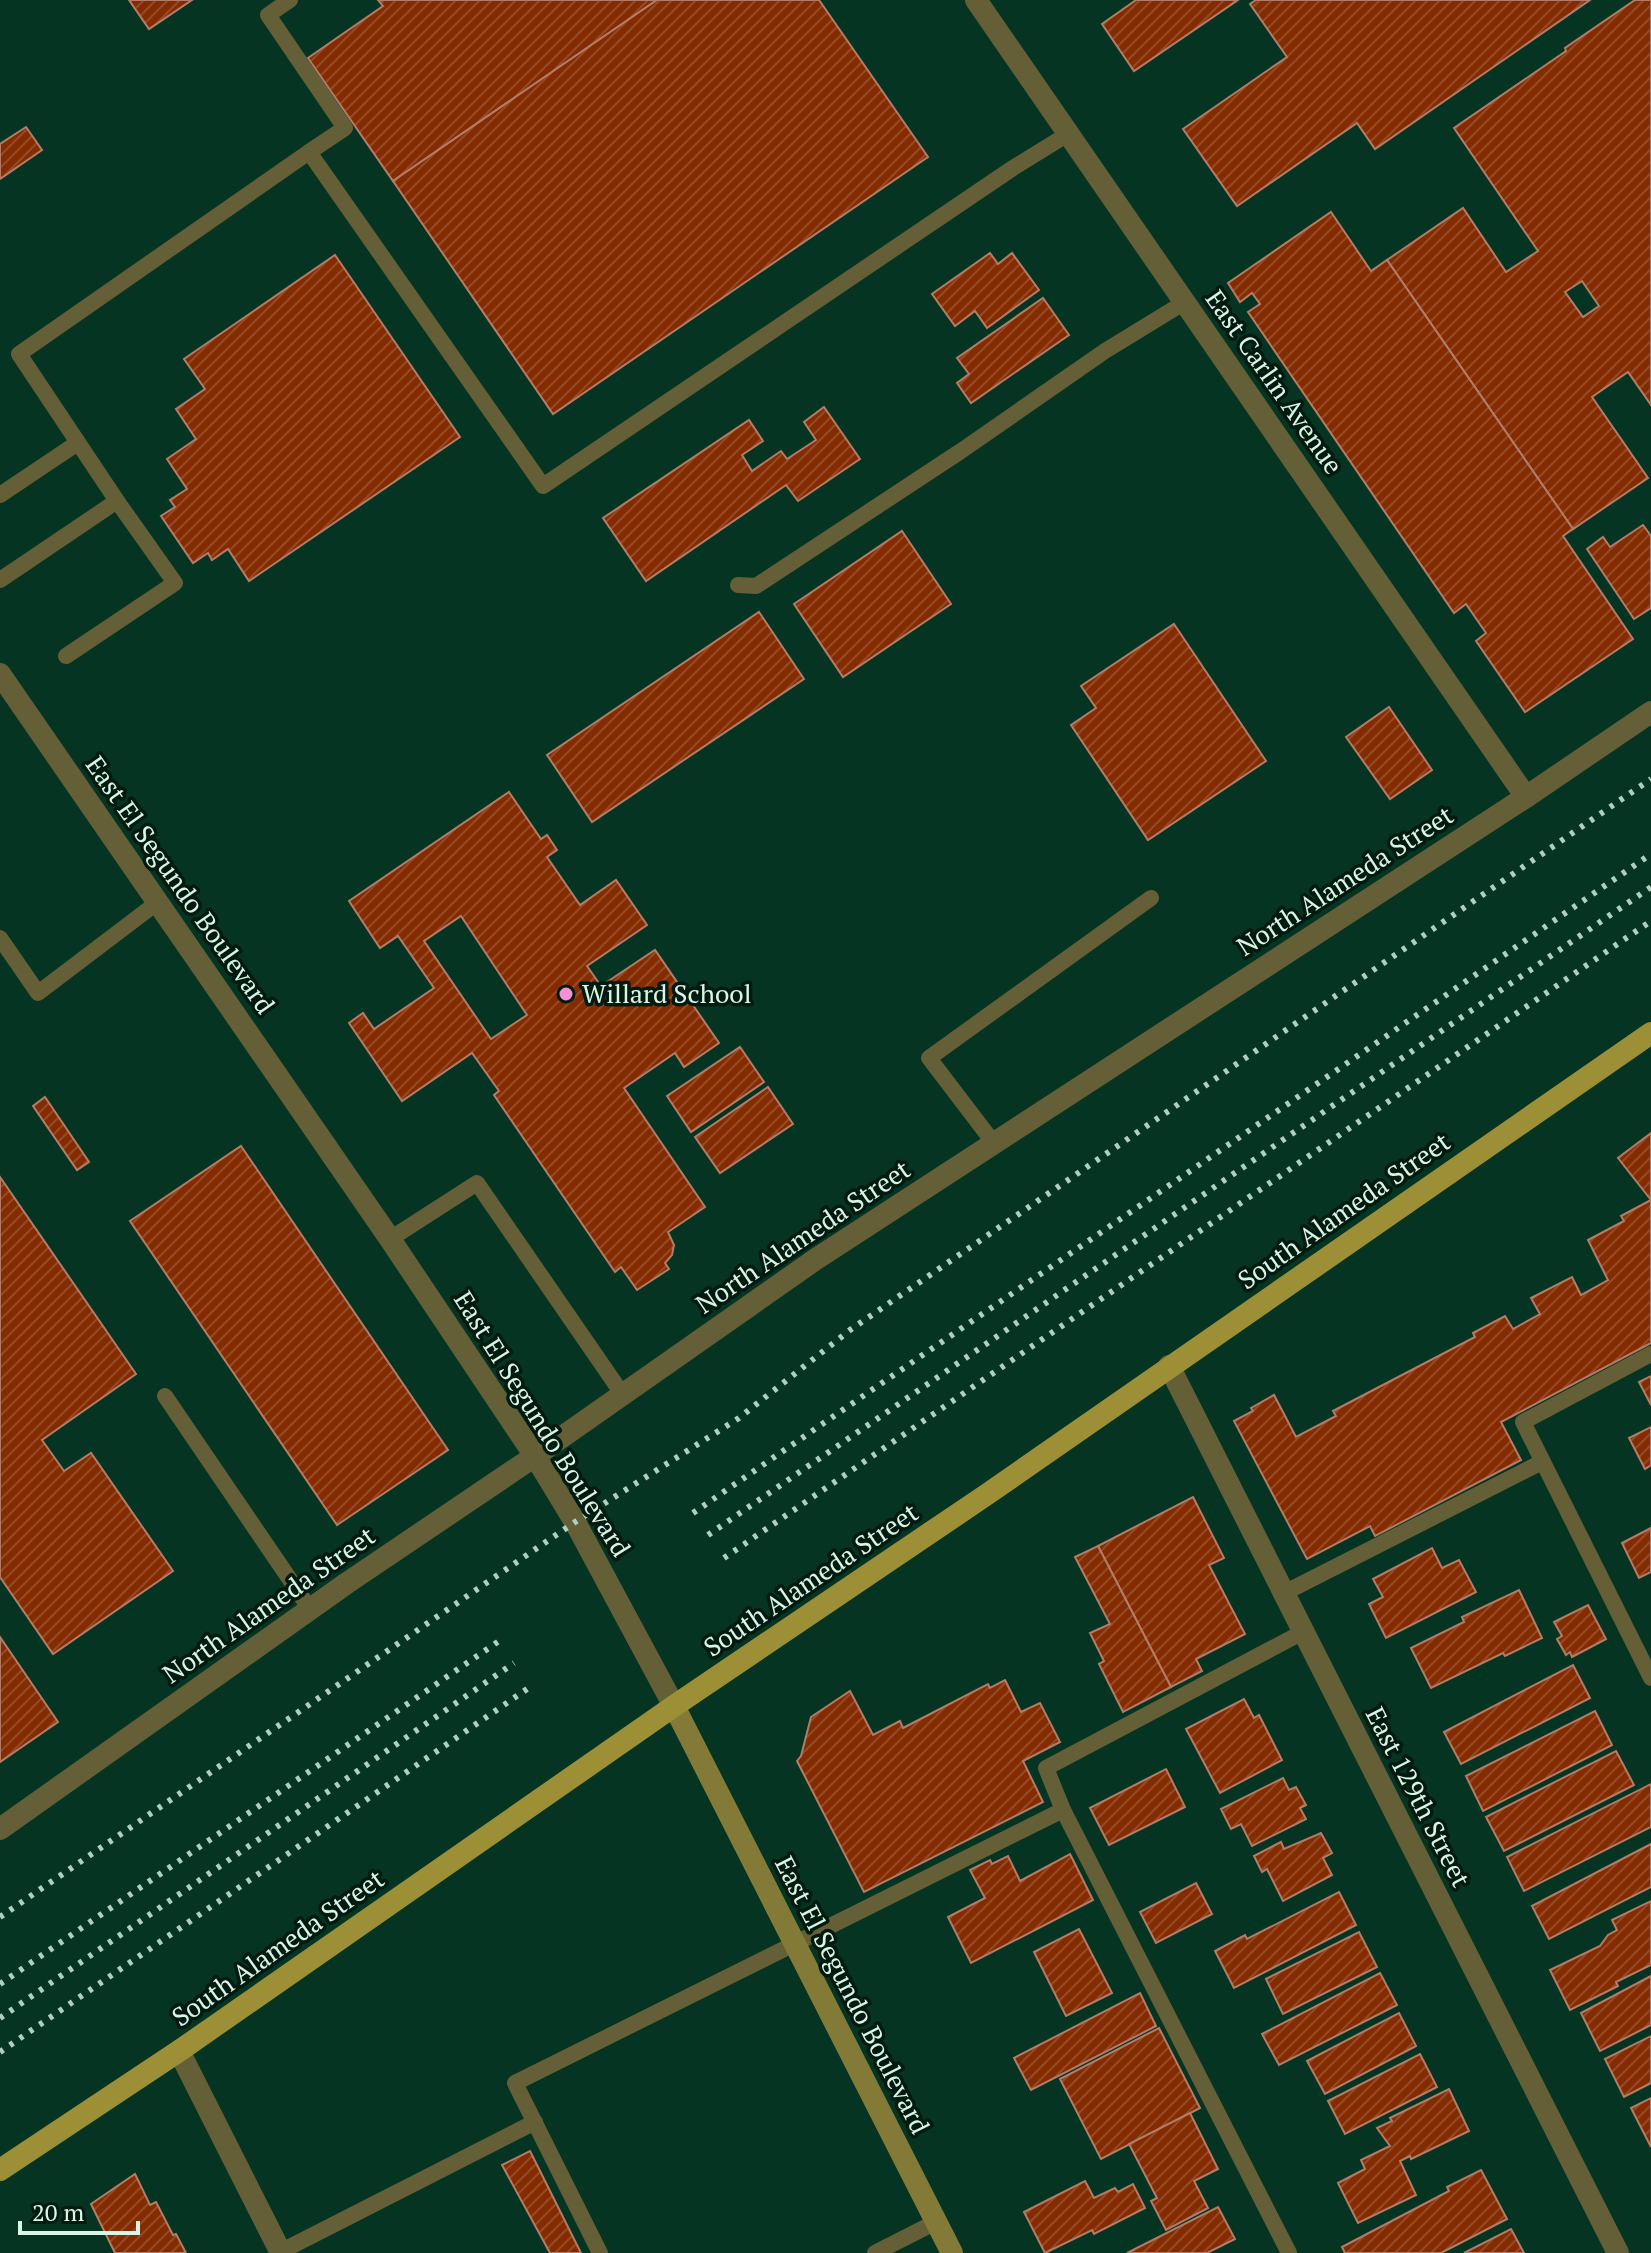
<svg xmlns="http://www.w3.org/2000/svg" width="1651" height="2253" font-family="'PT Serif',serif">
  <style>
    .building { fill: url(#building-hatch); stroke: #b47c68; stroke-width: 2; fill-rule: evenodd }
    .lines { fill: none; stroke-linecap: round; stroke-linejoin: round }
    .service { stroke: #655f37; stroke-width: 16 }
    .minor { stroke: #655f37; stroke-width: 22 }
    .tertiary { stroke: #655f37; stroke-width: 22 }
    .secondary { stroke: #847a38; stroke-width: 22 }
    .primary { stroke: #9d8f36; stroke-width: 22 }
    .rail { stroke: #afcfbf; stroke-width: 6; stroke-dasharray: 4 8; stroke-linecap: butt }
    .poi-dot { fill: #f491d3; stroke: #021a0f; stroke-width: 3 }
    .labels { text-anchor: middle; stroke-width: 7; stroke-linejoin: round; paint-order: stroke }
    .street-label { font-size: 26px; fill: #d8f5e5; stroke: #021a0f }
    .poi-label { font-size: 26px; fill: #d8f5e5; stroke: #021a0f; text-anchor: start }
  </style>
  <defs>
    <pattern id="building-hatch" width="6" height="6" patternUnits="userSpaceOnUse" patternTransform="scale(2)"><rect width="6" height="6" fill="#842b00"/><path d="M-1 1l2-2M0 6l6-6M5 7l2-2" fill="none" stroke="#954a25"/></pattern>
  </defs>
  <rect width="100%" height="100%" fill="#053522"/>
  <g class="building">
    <path d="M129,0H192L149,29Z"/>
    <path d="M378,0H657L393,181L308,58L383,6Z"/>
    <path d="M657,0H819L928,157L553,414L393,181Z"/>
    <path d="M1136,0H1238L1134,71L1102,24Z"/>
    <path d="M1256,0H1590L1375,149L1357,123L1237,206L1183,129L1287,57L1250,4Z"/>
    <path d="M1635,0H1651V405L1628,372L1592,397L1648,478L1573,529L1387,260L1463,208L1506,272L1538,251L1454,128L1566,51L1565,48ZM1582,281L1599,306L1583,317L1565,292Z"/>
    <path d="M26,127L42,150L0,179V144Z"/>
    <path d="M1331,212L1371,271L1387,260L1573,529L1563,536L1633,639L1525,712L1476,641L1486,633L1466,604L1454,613L1248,312L1260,304L1252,293L1240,302L1228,283Z"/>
    <path d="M990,253L998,264L1012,253L1039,290L987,328L975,311L955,326L932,294Z"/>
    <path d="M335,255L460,437L249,581L228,549L212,560L208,553L193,563L161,516L175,507L170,500L187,489L167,459L196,439L176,409L205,389L184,359Z"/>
    <path d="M1043,298L1069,335L971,403L957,383L969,374L957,358Z"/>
    <path d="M824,407L860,459L798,501L786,485L646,581L603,518L749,420L763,441L742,455L752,471L781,451L787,459L816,440L804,422Z"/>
    <path d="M1643,525L1651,536V608L1634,619L1587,549L1603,537L1610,547Z"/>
    <path d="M902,531L951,604L843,677L794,604Z"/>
    <path d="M759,612L804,679L592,822L547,755Z"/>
    <path d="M1174,624L1266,761L1148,840L1071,725L1096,708L1081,686Z"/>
    <path d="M1389,707L1432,770L1390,799L1346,737Z"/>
    <path d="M509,792L541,839L547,835L557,850L547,857L580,905L616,880L647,925L587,966L601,986L655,950L719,1043L684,1067L675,1053L624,1088L705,1207L668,1232L674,1245L672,1255L665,1263L669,1269L637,1290L621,1267L615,1272L494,1095L499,1091L472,1053L402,1101L349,1023L363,1013L374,1029L434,988L398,936L380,948L349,901ZM461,916L527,1015L491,1039L424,941Z"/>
    <path d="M740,1047L764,1082L691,1132L667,1096Z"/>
    <path d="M768,1087L793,1124L720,1173L695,1137Z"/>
    <path d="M45,1097L89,1162L77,1170L33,1106Z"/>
    <path d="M1651,1133V1343L1501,1422L1521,1460L1375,1536L1370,1526L1307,1559L1234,1421L1253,1411L1251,1408L1274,1395L1296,1437L1336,1416L1333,1411L1475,1337L1473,1333L1505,1316L1513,1329L1540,1314L1531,1298L1572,1277L1581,1295L1608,1280L1588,1240L1624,1221L1621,1216L1651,1200L1618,1158Z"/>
    <path d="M241,1146L448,1450L337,1525L130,1221Z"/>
    <path d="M0,1177L136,1374L42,1440L64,1471L91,1453L173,1571L53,1654L0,1577Z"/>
    <path d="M1651,1376V1405L1639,1382Z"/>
    <path d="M1651,1427V1465L1645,1469L1629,1438Z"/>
    <path d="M1193,1497L1224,1558L1209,1565L1245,1634L1196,1659L1202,1671L1171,1687L1098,1546Z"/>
    <path d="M1651,1528V1572L1639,1578L1622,1543Z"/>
    <path d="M1098,1546L1171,1687L1123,1712L1099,1664L1104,1661L1090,1633L1110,1624L1075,1557Z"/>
    <path d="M1432,1548L1442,1568L1459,1560L1476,1592L1386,1638L1369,1604L1383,1597L1373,1579Z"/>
    <path d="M1519,1590L1542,1638L1505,1656L1503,1653L1431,1688L1411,1648L1464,1622L1462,1617Z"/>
    <path d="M1588,1605L1606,1639L1572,1657L1570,1652L1566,1655L1557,1639L1562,1636L1554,1622Z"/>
    <path d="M0,1637L58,1722L0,1762Z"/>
    <path d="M1573,1665L1590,1698L1461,1764L1444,1732Z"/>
    <path d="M1005,1680L1021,1712L1040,1703L1060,1742L1023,1761L1043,1802L864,1892L797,1761L801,1756L811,1717L850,1691L873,1735L900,1721L903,1728L988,1684L990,1688Z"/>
    <path d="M1244,1699L1254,1718L1259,1715L1282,1760L1220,1793L1186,1729Z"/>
    <path d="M1595,1711L1612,1745L1483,1811L1466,1776Z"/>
    <path d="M1616,1751L1634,1785L1504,1851L1486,1817Z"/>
    <path d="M1166,1769L1185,1807L1109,1845L1090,1808Z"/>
    <path d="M1283,1778L1289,1790L1296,1787L1306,1805L1300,1808L1306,1819L1252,1846L1241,1824L1231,1829L1221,1809Z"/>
    <path d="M1651,1784V1827L1524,1891L1507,1857Z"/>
    <path d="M1321,1833L1332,1853L1323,1858L1332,1875L1283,1901L1267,1869L1262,1872L1254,1856L1281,1842L1284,1849Z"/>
    <path d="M1651,1844V1887L1549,1939L1532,1906Z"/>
    <path d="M1070,1854L1093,1900L971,1963L948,1917L985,1898L970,1870L990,1860L992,1864L1008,1856L1020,1881Z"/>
    <path d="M1196,1883L1212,1914L1156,1943L1140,1912Z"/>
    <path d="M1339,1892L1356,1925L1234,1988L1215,1951L1245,1935L1247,1939Z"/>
    <path d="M1651,1901V1965L1616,1982L1618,1986L1570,2010L1550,1970L1600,1946L1608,1935L1617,1930L1612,1920Z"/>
    <path d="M1079,1929L1112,1993L1066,2016L1034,1952Z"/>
    <path d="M1359,1932L1377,1967L1283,2014L1266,1979Z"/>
    <path d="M1380,1973L1397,2005L1279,2065L1262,2034Z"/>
    <path d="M1651,1976V2025L1600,2051L1581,2013Z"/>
    <path d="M1140,1993L1156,2026L1031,2090L1014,2058Z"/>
    <path d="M1399,2013L1416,2046L1325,2094L1307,2061Z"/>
    <path d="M1159,2028L1200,2108L1101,2159L1060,2079Z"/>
    <path d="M1651,2036V2083L1624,2097L1605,2059Z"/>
    <path d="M1420,2054L1437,2087L1345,2134L1328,2101Z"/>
    <path d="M1449,2089L1469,2131L1411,2159L1410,2156L1400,2161L1416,2195L1358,2223L1338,2183L1365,2169L1361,2160L1390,2146L1377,2128L1392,2121L1390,2118Z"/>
    <path d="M1651,2098V2147L1631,2108Z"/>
    <path d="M1190,2113L1218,2169L1194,2181L1208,2208L1166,2230L1151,2201L1157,2198L1129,2144Z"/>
    <path d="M530,2151L581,2253H550L502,2165Z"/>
    <path d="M1481,2170L1507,2219L1441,2253H1345L1342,2247L1449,2191L1447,2187Z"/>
    <path d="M135,2174L150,2205L156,2202L173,2235L176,2234L186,2253H115L91,2204Z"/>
    <path d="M1085,2181L1094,2198L1115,2188L1118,2192L1133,2184L1145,2208L1094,2234L1092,2230L1045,2253L1024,2212Z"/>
    <path d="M1218,2207L1235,2239L1207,2253H1127Z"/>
    <path d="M1511,2229L1524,2253H1464Z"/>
  </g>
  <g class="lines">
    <g class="service">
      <path d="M290,0L268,15L345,128L309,152"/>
      <path d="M0,495L76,444"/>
      <path d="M0,580L117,501L19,354L309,152L543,486L1013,168L1068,134"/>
      <path d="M738,585L756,586L961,451L1105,351L1185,302"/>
      <path d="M66,656L175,583L117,501"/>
      <path d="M0,938L38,993L158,902"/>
      <path d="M993,1142L929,1058L1151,898"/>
      <path d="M390,1239L477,1183L623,1395"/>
      <path d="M1651,1354L1523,1422L1651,1678"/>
      <path d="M165,1396L310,1609"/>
      <path d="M1284,1593L1542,1462"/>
      <path d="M280,2252L535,2122"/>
      <path d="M600,2253L515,2083L1063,1810"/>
      <path d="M875,2253L936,2222"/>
      <path d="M1289,2253L1063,1810L1046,1768L1303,1632"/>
    </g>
    <g class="minor">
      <path d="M976,0L1526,797"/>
      <path d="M1169,1366L1618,2253"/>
      <path d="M179,2051L281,2253"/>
    </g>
    <g class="tertiary">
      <path d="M0,674L390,1239L535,1456L575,1522L674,1706"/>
      <path d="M0,1829L347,1583L535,1456L816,1259L1526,797L1651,712"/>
    </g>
    <path class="secondary" d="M674,1706L952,2253"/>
    <path class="primary" d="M0,2170L179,2051L674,1706L986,1495L1651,1033"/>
    <g class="rail">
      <path d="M693,1513L1651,854"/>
      <path d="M708,1535L1651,887"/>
      <path d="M724,1558L1651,921"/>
      <path d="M0,1917L575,1522L739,1418L850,1330L1651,779"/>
      <path d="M0,1984L499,1641"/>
      <path d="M0,2018L514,1663"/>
      <path d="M0,2052L530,1687"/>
    </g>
  </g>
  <circle class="poi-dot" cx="566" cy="994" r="8"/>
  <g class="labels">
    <g class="street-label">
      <text transform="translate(1274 382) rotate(55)" y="9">East Carlin Avenue</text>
      <text transform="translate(1345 881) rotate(-33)" y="9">North Alameda Street</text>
      <text transform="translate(180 885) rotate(55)" y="9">East El Segundo Boulevard</text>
      <text transform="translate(1344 1211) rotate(-35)" y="9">South Alameda Street</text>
      <text transform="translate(803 1237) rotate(-34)" y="9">North Alameda Street</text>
      <text transform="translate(542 1424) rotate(58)" y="9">East El Segundo Boulevard</text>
      <text transform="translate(811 1580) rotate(-34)" y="9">South Alameda Street</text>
      <text transform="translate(269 1605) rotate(-35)" y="9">North Alameda Street</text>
      <text transform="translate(1418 1797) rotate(63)" y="9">East 129th Street</text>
      <text transform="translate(278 1948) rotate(-35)" y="9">South Alameda Street</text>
      <text transform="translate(852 1995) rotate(63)" y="9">East El Segundo Boulevard</text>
    </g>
    <g class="poi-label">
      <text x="582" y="1003">Willard School</text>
    </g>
  </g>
  <path d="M20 2221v12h118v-12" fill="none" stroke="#d8f5e5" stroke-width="4"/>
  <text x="32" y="2221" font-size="24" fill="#d8f5e5" stroke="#021a0f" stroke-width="6" paint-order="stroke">20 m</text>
</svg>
